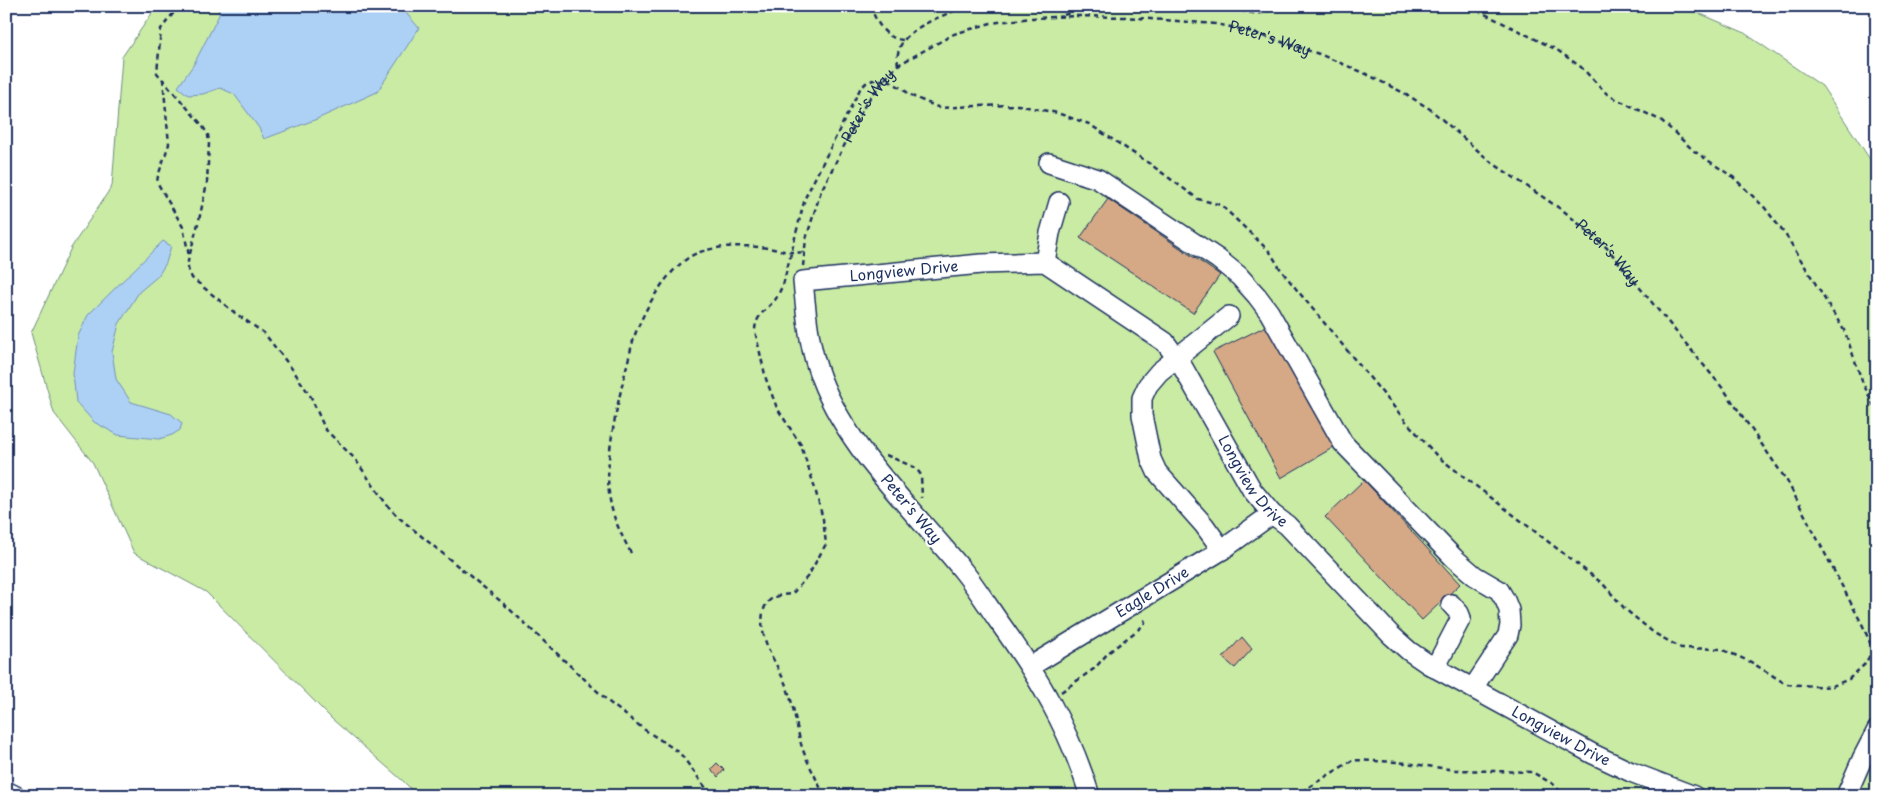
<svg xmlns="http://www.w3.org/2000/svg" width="1883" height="802" font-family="'Playpen Sans',sans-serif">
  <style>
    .green { fill: #c9eba4; stroke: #728d81 }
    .water { fill: #add1f5; stroke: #7390b9 }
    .building { fill: #d5a986; stroke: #1b2f5e }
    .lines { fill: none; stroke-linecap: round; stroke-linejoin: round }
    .minor-casing { stroke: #1b2f5e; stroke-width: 22 }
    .path { stroke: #1b2f5e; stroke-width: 2.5; stroke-dasharray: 5 4; stroke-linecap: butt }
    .minor { stroke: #fff; stroke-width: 19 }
    .labels { text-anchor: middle; stroke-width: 4.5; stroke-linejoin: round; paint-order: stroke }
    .street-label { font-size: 15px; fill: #1b2f5e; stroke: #fff }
  </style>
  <rect width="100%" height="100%" fill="#fff"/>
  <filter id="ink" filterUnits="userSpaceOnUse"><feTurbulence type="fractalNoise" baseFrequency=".02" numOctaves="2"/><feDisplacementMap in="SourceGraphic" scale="10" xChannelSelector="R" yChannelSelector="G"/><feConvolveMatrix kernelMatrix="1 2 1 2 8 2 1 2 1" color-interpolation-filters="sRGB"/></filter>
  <g filter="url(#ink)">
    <path class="green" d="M157,6H1682L1743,32L1822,86L1877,170V796H418L403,781L332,719L206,592L134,553L93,463L54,413L31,333L71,248L112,186L122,57Z"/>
    <g class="water">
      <path d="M218,6H400L419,28L377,92L317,119L264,139L259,128L234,94L220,88L203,94L188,95L178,87L194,64L219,15Z"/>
      <path d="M163,241L171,246L166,263L158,276L139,292L119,324L112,352L116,379L131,402L171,414L182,423L180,430L172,435L159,439L118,435L94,422L76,402L73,373L78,336L88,315Z"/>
    </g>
    <g class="building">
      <path d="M1108,199L1220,275L1193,313L1080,238Z"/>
      <path d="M1266,326L1334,447L1281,478L1213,352Z"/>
      <path d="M1364,480L1460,584L1422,620L1325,517Z"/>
      <path d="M1242,637L1252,649L1235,668L1223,658Z"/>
      <path d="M717,763L724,770L718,777L711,769Z"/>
    </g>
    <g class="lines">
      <defs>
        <g id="minor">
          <path d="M1049,163L1098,179L1218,259L1239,276L1257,296L1269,312L1343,443L1454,558L1475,576L1499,590L1505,600L1509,610L1510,625L1508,635L1473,688"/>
          <path d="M1045,262L1050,233L1059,202"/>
          <path d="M1222,550L1204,525L1157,472L1151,459L1142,415V398L1148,385L1159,372L1229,316"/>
          <path id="s2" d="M1031,666L1222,550L1272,514"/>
          <path d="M1435,668L1461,618L1459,613L1451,604"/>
          <path d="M6,791L16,796"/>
          <path id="s3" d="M1090,796C1069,728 1038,676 997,619C986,603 976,587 964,572C914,509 842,446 817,367C808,339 806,311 803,281L981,264L1045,262L1165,342L1181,364L1252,490L1272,514L1287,525L1391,635L1409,651L1428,664L1593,754L1631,772L1694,796"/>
          <path d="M1846,796L1863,757L1877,730"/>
        </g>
      </defs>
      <use href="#minor" class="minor-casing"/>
      <g class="path">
        <path d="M179,6L161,29L157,73L202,125L208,135L209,143L207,183L199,220L188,261V269L192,278L235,313L264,333L293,370L311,397L325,429L355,459L387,505L397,516L504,604L610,703L645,730L679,752L712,796"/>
        <path d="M870,6C877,23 885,39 904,40"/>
        <path d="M1223,6C1239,10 1262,20 1276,6"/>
        <path d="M1469,6L1557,50L1581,67L1608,95L1662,121L1694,151L1733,177L1765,208L1787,237L1845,332L1862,381L1877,413"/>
        <path d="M1064,15L1086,6"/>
        <path d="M898,65C892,29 940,19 964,6"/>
        <path d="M163,79L169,144L158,176L157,182L183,227L189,256"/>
        <path id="s1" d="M803,266L806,239L821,191L866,103L884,80L898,65L954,34L991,23L1032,18L1077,16L1125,17L1216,24L1245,30L1319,54L1362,72L1404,93L1430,109L1491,162L1565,212L1607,248L1725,391L1787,481L1863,626L1877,659"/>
        <path d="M886,455L916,468L921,475L922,498"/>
        <path d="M631,553C622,536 613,519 610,500C603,462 618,402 627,365C630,354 632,342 636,332C647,305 665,274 688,258C705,246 739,245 759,247C775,248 788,254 804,252"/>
        <path d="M1061,692L1095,668L1108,653L1144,625L1145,622L1142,616"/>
        <path d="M824,796C817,779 806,761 801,744C796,725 794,706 787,688C778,663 758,642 763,613C766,597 778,595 792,594L808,576L826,544L823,519L814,485L801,445L777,408L766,379L755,331C755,316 766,310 775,300C778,296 780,290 783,285L805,198L860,89L866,83L873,80H889L914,97L940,108L976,106L1018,105L1057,113L1089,124L1150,164L1198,199L1221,205L1270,252L1281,270L1297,290L1404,419L1437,456L1603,584L1625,609L1654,633L1681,648L1721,649L1751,662L1786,684L1830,687L1849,679L1865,664L1877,643"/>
        <path d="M1294,796L1353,760L1398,762L1456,770L1532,772L1553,784L1565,796"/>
      </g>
      <use href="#minor" class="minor"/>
    </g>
  </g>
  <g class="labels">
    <g class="street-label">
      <text dy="5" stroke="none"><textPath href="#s1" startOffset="610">Peter's Way</textPath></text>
      <text dy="5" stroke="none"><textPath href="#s1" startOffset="175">Peter's Way</textPath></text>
      <text dy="5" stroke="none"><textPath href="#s1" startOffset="1015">Peter's Way</textPath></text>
      <text dy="5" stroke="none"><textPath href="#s3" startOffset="701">Longview Drive</textPath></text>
      <text dy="5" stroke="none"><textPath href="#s3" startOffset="1152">Longview Drive</textPath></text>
      <text transform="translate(911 509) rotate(50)" y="5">Peter's Way</text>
      <text dy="5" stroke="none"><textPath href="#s2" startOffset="142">Eagle Drive</textPath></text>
      <text dy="5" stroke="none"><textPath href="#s3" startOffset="1558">Longview Drive</textPath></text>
    </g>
  </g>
  <rect width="1883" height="802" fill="none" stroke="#fff" stroke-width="25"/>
  <rect x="12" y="12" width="1858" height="777" fill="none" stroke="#1b2f5e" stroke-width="2" filter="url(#ink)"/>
</svg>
